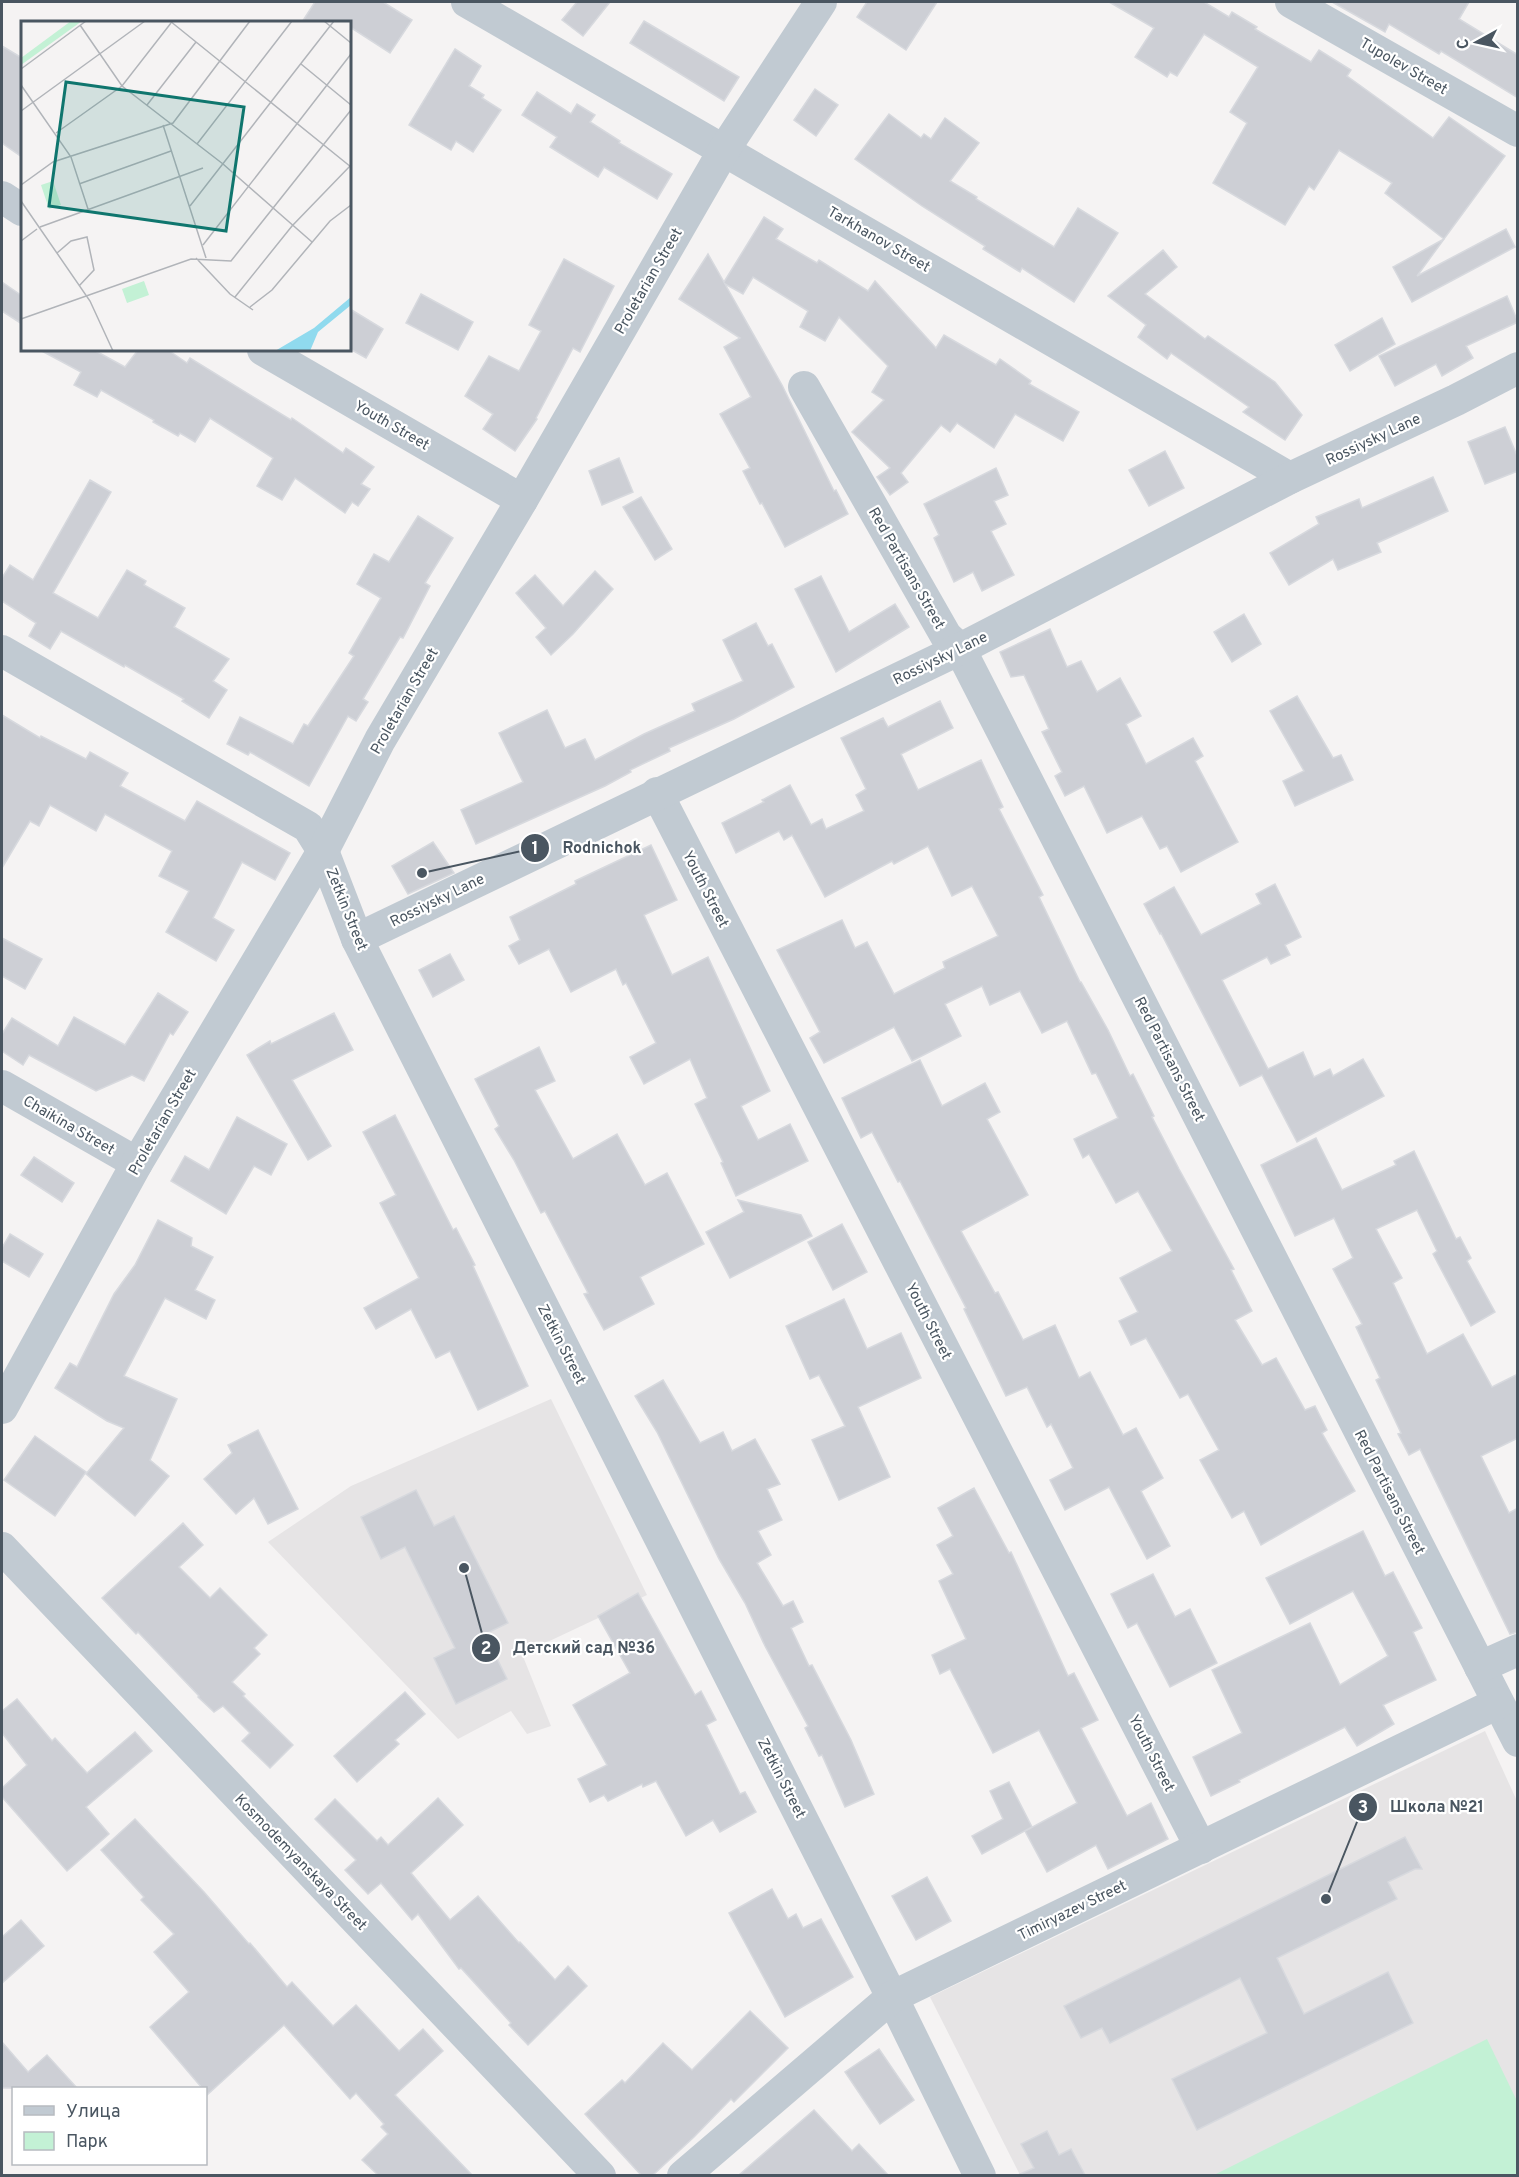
<svg xmlns="http://www.w3.org/2000/svg" width="1519" height="2177" font-family="Overpass,sans-serif">
  <style>
    .education { fill: #e6e4e5 }
    .green { fill: #c3f1d5 }
    .building { fill: #cdcfd5; stroke: #d7d9de; stroke-width: 1.5 }
    .lines { fill: none; stroke-linecap: round; stroke-linejoin: round }
    .minor { stroke: #c1cad2; stroke-width: 32 }
    .labels { text-anchor: middle; stroke-width: 4.5; stroke-linejoin: round; paint-order: stroke }
    .street-label { font-size: 15px; fill: #4a5661; stroke: #fff }
    .inset-road { fill: none; stroke: #b1b4b9; stroke-width: 1.5 }
    .view { fill: #0f766e; fill-opacity: 0.15; stroke: #0f766e; stroke-width: 3 }
    .inset-edge { fill: none; stroke: #4a5661; stroke-width: 3 }
    .leader { fill: none; stroke: #4a5661; stroke-width: 2 }
    .callout-dot { fill: #4a5661; stroke: #fff; stroke-width: 2 }
    .mark-label { font-size: 18px; text-anchor: middle; font-weight: bold; fill: #fff }
    .callout-label { font-size: 16px; text-anchor: middle; font-weight: bold; fill: #4a5661; stroke: #fff; stroke-width: 4.5; stroke-linejoin: round; paint-order: stroke }
  </style>
  <rect width="100%" height="100%" fill="#f5f3f3"/>
  <g class="education">
    <path d="M551,1399L647,1595L522,1654L551,1726L527,1734L511,1711L458,1739L268,1542L351,1486Z"/>
    <path d="M1485,1731L1517,1801V2175H1020L930,1997Z"/>
  </g>
  <path class="green" d="M1487,2039L1517,2101V2175H1216V2174Z"/>
  <g class="building">
    <path d="M315,2H383L412,20L390,53L350,27V22H302Z"/>
    <path d="M577,2H610L583,36L562,20Z"/>
    <path d="M867,2H937L906,50L857,17Z"/>
    <path d="M1109,2H1204L1229,17L1232,12L1257,27L1255,29L1311,62L1319,50L1351,70L1347,76L1433,138L1449,117L1505,156L1444,239L1385,193L1392,183L1339,150L1314,190L1309,186L1285,225L1213,183L1247,123L1230,112L1258,67L1204,34L1177,76L1170,72L1167,77L1135,57L1154,28Z"/>
    <path d="M1332,2H1469L1459,19L1518,55V98L1441,51L1439,54L1389,24L1385,32Z"/>
    <path d="M644,21L739,77L724,101L630,43Z"/>
    <path d="M2,46L22,58V157L2,143Z"/>
    <path d="M455,49L481,66L469,86L484,95L482,98L501,110L473,152L456,141L451,150L409,125Z"/>
    <path d="M815,89L838,105L816,136L794,120Z"/>
    <path d="M537,92L571,114L577,104L595,115L590,122L620,141L619,143L672,174L657,199L604,167L598,177L550,147L557,137L522,115Z"/>
    <path d="M889,114L921,138L924,134L931,139L945,118L979,143L950,181L977,197L976,199L1054,247L1078,208L1118,233L1074,302L1022,268L1020,272L983,249L985,246L922,206L855,159Z"/>
    <path d="M764,217L783,229L776,239L817,263L819,260L868,291L875,281L936,348L944,335L996,365L1000,359L1031,381L1029,384L1079,412L1063,441L1015,414L994,448L957,423L950,432L941,425L901,473L908,482L890,495L877,477L890,468L852,432L884,400L872,392L888,366L839,317L825,341L800,327L808,311L753,277L743,294L725,284L782,385L834,491L836,490L848,514L785,547L762,503L760,504L743,471L750,468L720,414L751,397L724,347L740,338L679,299L708,254L724,282Z"/>
    <path d="M1506,229L1515,247L1412,302L1393,267L1444,239L1417,276Z"/>
    <path d="M1163,250L1177,267L1145,294L1205,339L1208,336L1275,382L1302,415L1285,440L1243,412L1249,407L1171,353L1167,359L1138,337L1146,325L1108,296Z"/>
    <path d="M564,259L614,286L580,352L573,348L536,418L537,419L515,451L483,429L493,414L465,396L489,356L519,371L541,331L529,325Z"/>
    <path d="M2,282L22,296V324L2,311Z"/>
    <path d="M421,294L473,322L458,350L406,323Z"/>
    <path d="M1507,296L1518,322L1466,346L1473,358L1442,376L1436,364L1395,386L1379,356Z"/>
    <path d="M350,309L383,329L366,358L350,349Z"/>
    <path d="M1382,318L1395,344L1350,371L1335,345Z"/>
    <path d="M40,350H94L125,367L138,350H168L187,363L190,358L291,420L292,418L343,453L346,448L374,467L361,484L370,489L358,506L352,502L345,513L295,478L282,500L257,486L273,458L210,418L195,442L180,433L178,436L153,422L154,420L101,390L97,397L74,385L81,372Z"/>
    <path d="M1505,427L1518,458V471L1485,484L1468,442Z"/>
    <path d="M1165,451L1184,488L1149,506L1129,470Z"/>
    <path d="M619,458L633,492L602,505L589,471Z"/>
    <path d="M996,468L1008,495L994,501L1006,524L991,531L1014,575L982,591L973,572L954,582L934,538L939,535L924,504Z"/>
    <path d="M1433,477L1448,511L1377,543L1381,552L1338,570L1333,559L1289,585L1270,553L1319,524L1316,517L1359,499L1362,508Z"/>
    <path d="M90,480L111,492L53,593L98,618L127,570L146,581L144,585L185,608L174,627L229,659L213,681L227,690L209,718L182,701L184,699L125,665L124,667L61,631L50,649L29,636L36,623L2,601V578L10,565L33,580Z"/>
    <path d="M641,497L672,549L655,560L623,507Z"/>
    <path d="M418,516L453,538L425,583L430,586L403,638L400,637L363,699L368,702L356,721L348,716L309,786L250,752L248,755L227,744L240,717L293,744L304,724L308,726L354,656L349,653L381,598L357,584L374,554L389,562Z"/>
    <path d="M595,571L613,589L573,634L551,655L536,637L546,628L516,593L535,575L563,606Z"/>
    <path d="M821,576L849,632L895,604L909,627L836,672L795,589Z"/>
    <path d="M1244,614L1261,644L1232,662L1214,632Z"/>
    <path d="M756,623L768,646L772,644L794,687L734,719L669,748L670,751L630,770L631,772L605,786L476,844L461,810L523,782L499,733L547,710L565,748L585,739L595,760L644,734L695,711L692,704L743,681L723,640Z"/>
    <path d="M1050,629L1067,667L1081,661L1097,692L1120,678L1141,716L1126,724L1146,764L1193,738L1203,756L1195,761L1238,842L1181,872L1167,846L1160,849L1142,816L1107,833L1084,786L1065,796L1055,776L1062,772L1042,732L1049,729L1024,675L1011,677L1000,652Z"/>
    <path d="M1297,696L1333,758L1341,755L1353,780L1295,806L1283,781L1304,771L1270,711Z"/>
    <path d="M940,701L953,728L901,754L918,790L981,760L1003,807L999,809L1043,895L1039,897L1080,982H1081L1108,1030L1130,1076L1133,1074L1154,1116L1152,1117L1179,1169L1234,1269L1231,1270L1252,1311L1235,1320L1262,1365L1276,1358L1305,1410L1315,1406L1327,1430L1322,1433L1355,1491L1261,1545L1244,1511L1232,1518L1200,1460L1219,1450L1188,1394L1180,1398L1146,1338L1131,1345L1119,1321L1138,1312L1120,1278L1172,1251L1138,1191L1116,1203L1089,1154L1083,1158L1074,1139L1118,1118L1096,1073L1092,1074L1067,1021L1042,1033L1020,991L990,1005L982,986L945,1004L961,1036L912,1061L894,1027L824,1063L810,1038L820,1032L777,950L842,920L855,948L867,942L894,994L945,968L943,962L998,936L972,886L952,896L928,846L894,864L892,861L825,897L792,835L784,840L779,831L736,853L722,823L764,802L762,800L790,785L811,825L822,819L826,829L864,811L856,795L866,789L841,738L883,718L888,727Z"/>
    <path d="M2,715L40,738L41,736L86,759L90,752L128,773L120,786L185,821L197,801L290,853L275,880L242,862L213,918L234,930L216,961L166,932L189,891L159,876L172,851L105,814L96,831L50,805L39,826L30,821L2,868Z"/>
    <path d="M433,842L454,873L408,894L392,866Z"/>
    <path d="M651,845L677,900L644,915L672,975L708,957L770,1091L741,1106L758,1140L790,1124L808,1161L736,1196L721,1163L723,1162L695,1104L707,1098L690,1059L644,1084L630,1057L656,1043L626,983L623,985L616,969L571,992L549,949L519,964L509,946L520,940L510,917L576,884L575,881Z"/>
    <path d="M1275,884L1301,937L1285,945L1290,955L1271,964L1267,957L1222,980L1268,1069L1303,1052L1314,1077L1330,1069L1333,1076L1363,1059L1384,1096L1297,1142L1262,1075L1240,1086L1161,933L1160,934L1144,904L1174,887L1201,935L1261,904L1256,894Z"/>
    <path d="M2,938L42,959L25,989L2,976Z"/>
    <path d="M450,954L464,980L433,997L419,970Z"/>
    <path d="M158,993L188,1012L173,1035L170,1033L144,1081L132,1075L96,1091L29,1055L23,1065L2,1051V1034L12,1018L58,1046L74,1017L125,1045Z"/>
    <path d="M334,1013L353,1050L292,1080L331,1146L308,1160L247,1055L270,1041L271,1044Z"/>
    <path d="M539,1047L555,1081L535,1090L573,1159L617,1134L645,1185L667,1173L704,1244L640,1277L654,1304L604,1330L584,1294L588,1293L545,1211L541,1213L514,1160L495,1129L499,1126L475,1079Z"/>
    <path d="M920,1060L942,1106L985,1083L1000,1112L987,1119L1028,1195L961,1231L995,1293L998,1292L1023,1340L1055,1325L1079,1378L1090,1372L1123,1435L1136,1428L1163,1478L1141,1491L1170,1546L1147,1559L1109,1487L1065,1510L1050,1480L1073,1468L1051,1424L1047,1427L1027,1387L1006,1396L964,1309L966,1308L900,1181L898,1182L872,1132L861,1138L842,1098Z"/>
    <path d="M395,1115L453,1230L456,1228L475,1265L473,1266L528,1386L478,1410L450,1351L436,1358L411,1309L376,1329L364,1308L419,1278L380,1203L396,1195L363,1132Z"/>
    <path d="M237,1117L287,1144L271,1175L254,1166L226,1214L171,1181L185,1156L209,1170Z"/>
    <path d="M1316,1138L1342,1190L1396,1165L1394,1161L1414,1151L1456,1239L1460,1237L1471,1258L1467,1261L1495,1312L1471,1326L1433,1254L1437,1251L1417,1210L1376,1229L1402,1278L1393,1283L1427,1354L1463,1334L1492,1387L1518,1374V1438L1481,1456L1509,1513L1518,1508V1632L1510,1634L1420,1449L1409,1455L1398,1434L1401,1433L1376,1380L1380,1378L1356,1327L1362,1324L1333,1269L1353,1258L1334,1218L1295,1236L1261,1165Z"/>
    <path d="M34,1157L74,1183L62,1202L21,1175Z"/>
    <path d="M738,1200L801,1215L812,1236L730,1278L706,1232L744,1212Z"/>
    <path d="M158,1220L192,1238L191,1246L213,1257L195,1290L215,1300L206,1319L165,1298L124,1376L177,1399L150,1460L169,1476L135,1516L86,1474L124,1428L107,1421L55,1388L70,1363L77,1367L114,1294L135,1265Z"/>
    <path d="M842,1224L867,1272L833,1290L808,1242Z"/>
    <path d="M10,1234L43,1254L29,1277L2,1261V1248Z"/>
    <path d="M844,1299L867,1349L901,1333L921,1378L858,1407L890,1477L839,1500L812,1440L845,1426L819,1375L810,1379L786,1326Z"/>
    <path d="M663,1380L700,1443L723,1432L732,1451L755,1439L780,1484L767,1489L782,1520L758,1531L771,1555L757,1563L783,1606L793,1601L803,1622L791,1628L809,1666L812,1665L851,1740L874,1794L845,1807L822,1755L819,1756L805,1728L808,1726L765,1646L745,1603L719,1559L657,1432L635,1396Z"/>
    <path d="M258,1430L298,1509L268,1524L254,1498L236,1514L204,1479L232,1453L228,1445Z"/>
    <path d="M35,1436L86,1472L55,1516L4,1480Z"/>
    <path d="M974,1488L1009,1553L1011,1552L1068,1676L1074,1673L1098,1720L1081,1728L1127,1816L1151,1803L1168,1839L1108,1869L1096,1845L1047,1872L1025,1831L1077,1803L1039,1730L993,1753L950,1669L940,1674L932,1655L966,1639L939,1581L953,1574L937,1545L953,1536L938,1508Z"/>
    <path d="M416,1490L434,1526L454,1516L508,1623L485,1634L507,1679L456,1704L434,1658L455,1648L405,1547L381,1559L361,1517Z"/>
    <path d="M183,1523L203,1545L179,1567L210,1598L220,1588L267,1635L254,1648L260,1654L232,1682L245,1694L243,1696L293,1745L270,1768L242,1741L250,1733L223,1706L214,1712L198,1697L199,1696L138,1632L136,1634L102,1598Z"/>
    <path d="M1363,1531L1385,1576L1393,1572L1422,1628L1413,1632L1436,1680L1383,1705L1394,1724L1357,1746L1345,1727L1239,1780L1240,1782L1211,1796L1193,1757L1242,1733L1212,1670L1310,1623L1340,1685L1388,1656L1353,1591L1290,1624L1266,1578Z"/>
    <path d="M1153,1574L1175,1617L1190,1609L1217,1663L1170,1687L1137,1623L1128,1628L1111,1594Z"/>
    <path d="M638,1593L695,1695L701,1691L716,1720L706,1725L740,1794L745,1792L756,1812L720,1832L713,1820L686,1836L656,1781L643,1787L642,1784L608,1801L604,1795L590,1802L578,1779L607,1765L573,1705L630,1673L598,1616Z"/>
    <path d="M405,1692L425,1714L395,1740L399,1744L357,1782L334,1756Z"/>
    <path d="M17,1699L52,1741L55,1738L87,1773L135,1732L152,1751L86,1807L109,1834L67,1871L2,1797V1788L27,1765L2,1733V1711Z"/>
    <path d="M1009,1782L1032,1827L982,1854L972,1836L1003,1819L990,1791Z"/>
    <path d="M438,1798L463,1825L411,1873L450,1920L478,1896L519,1943L520,1942L555,1980L568,1966L587,1986L528,2045L509,2025L511,2023L461,1968L459,1969L418,1914L412,1920L381,1883L368,1894L345,1870L356,1860L315,1819L335,1799L377,1841L381,1837L388,1845Z"/>
    <path d="M135,1819L204,1892L249,1944L250,1943L287,1987L292,1982L333,2026L356,2005L399,2051L423,2029L443,2051L395,2095L472,2175H378L362,2160L388,2134L381,2127L384,2124L356,2093L350,2099L284,2025L207,2095L206,2088H202L150,2027L189,1992L154,1952L174,1934L141,1900L144,1897L101,1850Z"/>
    <path d="M1405,1837L1422,1869H1415L1388,1882L1397,1899L1277,1958L1304,2014L1388,1972L1413,2023L1197,2130L1172,2079L1267,2033L1240,1978L1110,2043L1102,2028L1081,2038L1064,2006Z"/>
    <path d="M927,1877L951,1921L916,1940L892,1896Z"/>
    <path d="M772,1889L788,1919L796,1914L803,1928L821,1919L853,1977L785,2017L729,1913Z"/>
    <path d="M21,1920L44,1946L2,1983V1937Z"/>
    <path d="M750,2011L788,2048L734,2102L731,2099L694,2137L653,2175H641L585,2114L622,2080L625,2083L663,2043L692,2070Z"/>
    <path d="M2,2042L28,2072L47,2055L77,2088H2Z"/>
    <path d="M879,2049L914,2100L880,2124L845,2072Z"/>
    <path d="M814,2110L852,2151L859,2144L888,2175H739Z"/>
    <path d="M1047,2131L1059,2155L1071,2149L1085,2175H1018L1034,2168L1021,2144Z"/>
  </g>
  <g class="lines">
    <g class="minor">
      <path d="M467,2L1290,478"/>
      <path d="M1291,2L1518,131"/>
      <path d="M2,197L22,210"/>
      <path d="M263,350L522,500"/>
      <path d="M804,387L946,636L960,649L1518,1741"/>
      <path d="M2,651L308,827L323,851L357,939L892,1997L980,2176"/>
      <path d="M657,793L1201,1848"/>
      <path d="M357,939L960,649L1290,478L1456,400L1518,368"/>
      <path d="M2,1086L137,1163"/>
      <path d="M2,1408L137,1163L323,851L380,740L522,500L724,150L821,2"/>
      <path d="M2,1548L600,2176"/>
      <path d="M1480,1667L1518,1650"/>
      <path d="M683,2176L892,1997L1498,1703"/>
    </g>
  </g>
  <g class="labels">
    <g class="street-label">
      <text transform="translate(1404 66) rotate(30)" y="5">Tupolev Street</text>
      <text transform="translate(879 239) rotate(30)" y="5">Tarkhanov Street</text>
      <text transform="translate(648 281) rotate(-60)" y="5">Proletarian Street</text>
      <text transform="translate(392 425) rotate(30)" y="5">Youth Street</text>
      <text transform="translate(1373 439) rotate(-25)" y="5">Rossiysky Lane</text>
      <text transform="translate(907 568) rotate(60)" y="5">Red Partisans Street</text>
      <text transform="translate(940 658) rotate(-26)" y="5">Rossiysky Lane</text>
      <text transform="translate(404 701) rotate(-60)" y="5">Proletarian Street</text>
      <text transform="translate(706 889) rotate(63)" y="5">Youth Street</text>
      <text transform="translate(437 900) rotate(-26)" y="5">Rossiysky Lane</text>
      <text transform="translate(347 909) rotate(68)" y="5">Zetkin Street</text>
      <text transform="translate(1170 1059) rotate(63)" y="5">Red Partisans Street</text>
      <text transform="translate(162 1122) rotate(-60)" y="5">Proletarian Street</text>
      <text transform="translate(69 1125) rotate(30)" y="5">Chaikina Street</text>
      <text transform="translate(929 1321) rotate(63)" y="5">Youth Street</text>
      <text transform="translate(562 1344) rotate(63)" y="5">Zetkin Street</text>
      <text transform="translate(1390 1492) rotate(63)" y="5">Red Partisans Street</text>
      <text transform="translate(1152 1753) rotate(63)" y="5">Youth Street</text>
      <text transform="translate(782 1778) rotate(63)" y="5">Zetkin Street</text>
      <text transform="translate(301 1862) rotate(46)" y="5">Kosmodemyanskaya Street</text>
      <text transform="translate(1072 1910) rotate(-26)" y="5">Timiryazev Street</text>
    </g>
  </g>
  <g transform="translate(21 21)">
    <rect width="330" height="330" fill="#f5f3f3"/>
    <path d="M50,0H61L0,44V37ZM32,160L40,184L28,188L20,164ZM123,260L128,274L106,282L101,268Z" fill="#c3f1d5"/>
    <path d="M330,276V284L297,311L289,330H254L293,307Z" fill="#90daee"/>
    <path class="inset-road" d="M149,0L330,146M303,0L330,22M59,4L101,65L202,143L291,221M280,43L330,84M0,48L65,0M0,64L50,136L67,188M126,84L175,21M0,90L124,0M142,104L185,237M35,112L101,65L150,2M176,123L271,0M58,163L150,130M0,164L32,141L152,102L229,0M0,180L69,280L92,330M169,185L313,0M19,206L182,147M0,220L16,208M182,224L330,33M36,232L50,220L66,216L73,249L58,265M175,237L209,273L232,289M214,276L271,205L330,144M229,286L251,269L309,200L330,184M0,298L170,238L210,240L330,89"/>
    <path class="view" d="M45,61L223,86L205,210L28,185Z"/>
    <rect width="330" height="330" class="inset-edge"/>
  </g>
  <path class="leader" d="M422 873L535 848M464 1568L486 1648M1326 1899L1363 1807"/>
  <g class="callout-dot">
    <circle cx="422" cy="873" r="6"/>
    <circle cx="464" cy="1568" r="6"/>
    <circle cx="1326" cy="1899" r="6"/>
    <circle cx="535" cy="848" r="15"/>
    <circle cx="486" cy="1648" r="15"/>
    <circle cx="1363" cy="1807" r="15"/>
  </g>
  <g class="mark-label">
    <text x="535" y="854">1</text>
    <text x="486" y="1654">2</text>
    <text x="1363" y="1813">3</text>
  </g>
  <g class="callout-label">
    <text x="602" y="853">Rodnichok</text>
    <text x="584" y="1653">Детский сад №36</text>
    <text x="1437" y="1812">Школа №21</text>
  </g>
  <rect width="1519" height="2177" fill="none" stroke="#4a5661" stroke-width="6"/>
  <rect x="12" y="2087" width="195" height="78" fill="#ffffff" stroke="#b7bbc0" stroke-width="1.5"/>
  <rect x="24" y="2106" width="30" height="9" fill="#c1cad2" stroke="#b7bbc0" stroke-width="1.5"/>
  <text x="66" y="2117" font-size="18" fill="#4a5661">Улица</text>
  <rect x="24" y="2132" width="30" height="18" fill="#c3f1d5" stroke="#b7bbc0" stroke-width="1.5"/>
  <text x="66" y="2147" font-size="18" fill="#4a5661">Парк</text>
  <g transform="translate(1477 42) rotate(262)" stroke="#ffffff" stroke-width="4.5" paint-order="stroke">
  <path d="M0-4.5L10 22L0 15L-10 22Z" fill="#4a5661"/>
  <text y="-9" font-size="16" font-weight="bold" text-anchor="middle" fill="#4a5661">С</text>
  </g>
</svg>
